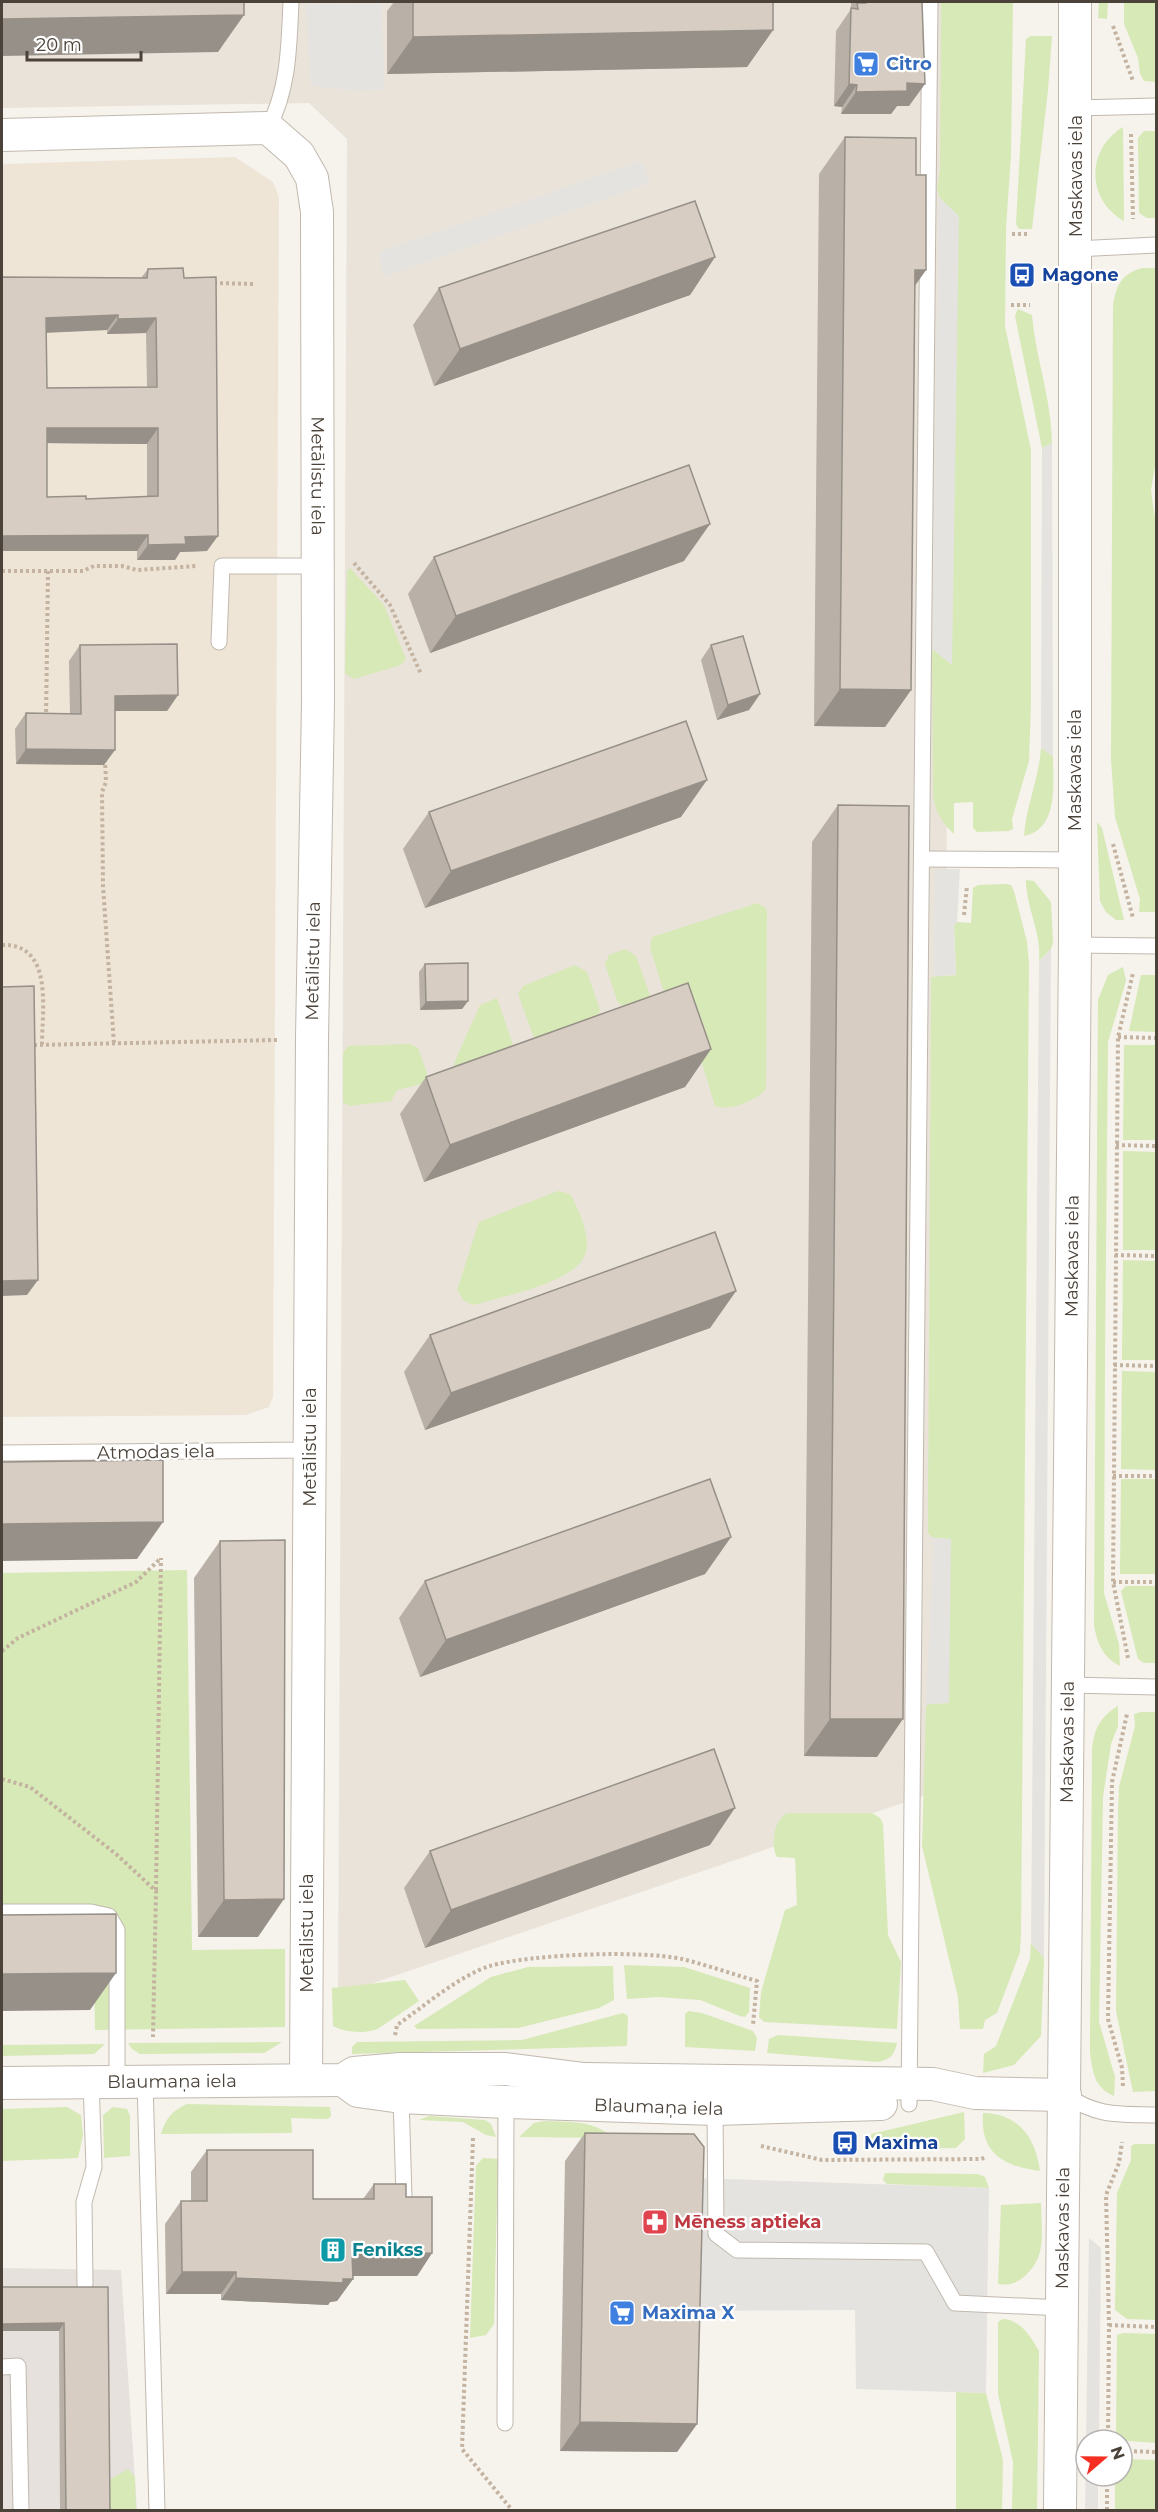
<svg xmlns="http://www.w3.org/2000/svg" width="1158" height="2512" font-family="Montserrat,sans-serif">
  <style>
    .residential { fill: #eae3da }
    .industrial { fill: #e6e1dd }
    .education { fill: #eee5d7 }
    .green { fill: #d7e9b6 }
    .parking { fill: #e5e3e0 }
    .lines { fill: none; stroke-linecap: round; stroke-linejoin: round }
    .lane-casing { stroke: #c1b9af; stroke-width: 17 }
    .street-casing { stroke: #c1b9af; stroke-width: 34 }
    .path { stroke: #c3b3a0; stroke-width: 4; stroke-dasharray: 3 3; stroke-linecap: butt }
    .lane { stroke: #fff; stroke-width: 15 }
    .street { stroke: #fff; stroke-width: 32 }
    .wall { fill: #b9b0a7; fill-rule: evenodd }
    .shaded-wall { fill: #969088 }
    .building { fill: #d7cdc2; stroke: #969088; stroke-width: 1.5; fill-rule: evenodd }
    .labels { text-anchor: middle; stroke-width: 4.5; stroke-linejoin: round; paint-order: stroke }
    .shop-label { font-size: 18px; font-weight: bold; fill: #366cbe; stroke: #fff; text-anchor: start }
    .street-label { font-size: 18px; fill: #4b4239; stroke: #fff }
    .transit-label { font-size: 18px; font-weight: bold; fill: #164399; stroke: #fff; text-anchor: start }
    .health-label { font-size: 18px; font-weight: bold; fill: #be3a42; stroke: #fff; text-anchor: start }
    .culture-label { font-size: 18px; font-weight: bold; fill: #0d838f; stroke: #fff; text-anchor: start }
  </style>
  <rect width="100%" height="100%" fill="#f6f2ec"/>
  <path class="residential" d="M2,2H949L944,1789L338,1995L347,139L309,103L2,108Z"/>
  <path class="industrial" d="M2,2268L121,2270L137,2510H2Z"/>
  <path class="education" d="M235,157L273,182L279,197L273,1397L269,1407L246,1415L2,1417V164Z"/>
  <g class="green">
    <path d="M941,2H1013L1011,155L1006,229L1005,326L1031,450V703L1029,761L1012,819L1013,829L1009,831L977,832L973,828V802L954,803V834C941,822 934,810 933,792L932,649L952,664L941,202L937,188L940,170Z"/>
    <path d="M1099,2H1108L1107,19L1098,18Z"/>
    <path d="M1124,2H1156V82L1144,81L1140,74L1138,58L1124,24Z"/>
    <path d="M1031,36H1052L1048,90L1032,229H1019L1016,224L1026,39Z"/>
    <path d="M1123,127L1124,221C1086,200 1086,149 1123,127Z"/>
    <path d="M1144,131H1156V218H1147L1139,213L1138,138Z"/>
    <path d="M1142,268H1156V460L1151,490L1156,526V912H1139L1140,899L1115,817L1111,759L1113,306C1116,286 1121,274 1142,268Z"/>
    <path d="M1018,309L1032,315C1036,360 1051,396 1052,443L1042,448L1015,316Z"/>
    <path d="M350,568L384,605L406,659L401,665L354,679L345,673L347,571Z"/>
    <path d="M1041,748L1053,756C1053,783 1059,829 1024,836C1026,806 1039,779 1041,748Z"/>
    <path d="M1097,822L1102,828L1124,920H1116L1106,912L1100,901Z"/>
    <path d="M1026,880L1034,881L1051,902L1053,942L1051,949L1039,961C1042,933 1026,908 1026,880Z"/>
    <path d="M1006,884L1011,885L1014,891L1027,942L1029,964L1021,1934L1020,1952L997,2013L985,2020L983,2029H960L958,1997L922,1846L926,1707L928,1704L948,1703L934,1539L928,1533V1509L931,977L956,975L954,926L957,922L971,923L973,888L978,885Z"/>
    <path d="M758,903L767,909L766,1089C757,1100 730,1112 715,1106L684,1003L665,995L650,948L652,937Z"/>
    <path d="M625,949L636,956L650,995L645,1005L630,1010L618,1003L605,964L609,955Z"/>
    <path d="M575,965L587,972L600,1010L595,1024L534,1038L518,994L523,986Z"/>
    <path d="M1123,967L1126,981L1108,1042L1105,1356L1104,1593L1119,1644L1120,1666C1103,1657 1098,1645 1094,1626L1098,1000L1108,975Z"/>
    <path d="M1141,975H1156V1032L1129,1031Z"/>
    <path d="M497,998L514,1048L453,1074L455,1061L480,1005Z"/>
    <path d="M411,1044L418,1048L427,1073L425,1083L397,1090L391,1101L349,1106L343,1102V1053L348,1046Z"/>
    <path d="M1124,1045H1156V1140H1123Z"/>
    <path d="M1123,1151L1156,1152V1250H1123Z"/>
    <path d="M558,1191L570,1194C579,1209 594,1243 583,1259C568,1284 501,1297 473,1305L464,1301L457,1290L479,1222Z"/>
    <path d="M1123,1260L1156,1261V1360H1122Z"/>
    <path d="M1122,1371L1156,1372V1470L1121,1469Z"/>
    <path d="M1121,1479H1156V1574H1120Z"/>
    <path d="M187,1570L192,1950L285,1949V2027L95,2030L93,1926H2V1573Z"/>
    <path d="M1126,1586H1156V1663H1144L1138,1659L1121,1591Z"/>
    <path d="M1118,1706V1726L1111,1744L1103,1797L1099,2022L1115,2077L1114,2096C1094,2087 1093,2073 1090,2052L1092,1750C1094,1729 1100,1717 1118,1706Z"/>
    <path d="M1141,1712H1156V2091L1133,2092L1116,2011L1118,1812L1119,1787L1135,1726L1134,1714Z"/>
    <path d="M787,1813H872L880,1818L883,1824L888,1935L901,1962L897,2029L764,2022L759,2017L761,1992L785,1910L797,1905L795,1858L777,1857C770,1844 774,1820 787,1813Z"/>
    <path d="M1031,1943L1044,1958L1041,2036L1014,2065L983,2073L984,2054L996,2046L1030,1959Z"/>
    <path d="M624,1965L684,1967L750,1988L749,2012L745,2017L740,2016L700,2000L658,1997L627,1999Z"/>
    <path d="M613,1966L614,2000L599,2008L518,2028L417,2029L414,2026L491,1977L528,1967Z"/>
    <path d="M405,1980L419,2001L379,2028C368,2034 345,2033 333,2026L332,1988Z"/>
    <path d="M688,2011L702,2013L753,2031L757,2038L755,2051L685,2047V2014Z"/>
    <path d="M623,2013L628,2016L627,2046L352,2054V2047L357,2042L522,2040Z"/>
    <path d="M778,2035L897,2043C894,2055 891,2059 878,2062L767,2053L769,2039Z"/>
    <path d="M282,2042L264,2053L140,2054L132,2049L128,2043Z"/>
    <path d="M105,2044L94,2054L2,2056V2045Z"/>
    <path d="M187,2104L330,2107L331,2116L328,2119L291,2118L292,2133L161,2134C166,2118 172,2111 187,2104Z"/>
    <path d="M67,2107L81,2115L83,2135L78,2158L2,2161V2109Z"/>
    <path d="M113,2107L127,2109L130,2116V2156L104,2158L103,2115Z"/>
    <path d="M964,2112L965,2139L956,2148L877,2149L871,2146V2134Z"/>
    <path d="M983,2113C1020,2114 1035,2138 1040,2171C1004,2166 980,2154 983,2113Z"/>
    <path d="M429,2116L485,2120L491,2124L496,2137L486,2135L463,2122L419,2120Z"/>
    <path d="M544,2121C565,2122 591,2120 608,2134L605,2138L519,2137L534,2123Z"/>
    <path d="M1135,2144H1156V2320L1127,2319L1115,2310L1117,2193L1131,2160V2146Z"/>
    <path d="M483,2158L498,2159L494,2324L486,2335L470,2338L476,2166Z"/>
    <path d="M885,2173L978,2174L985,2177L989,2188L887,2184L883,2180Z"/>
    <path d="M1041,2203C1041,2232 1048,2256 1024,2277C1016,2283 1009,2286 998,2284L1001,2205Z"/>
    <path d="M1003,2319C1021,2320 1031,2337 1039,2351L1037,2510H1012L1013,2462L998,2394V2322Z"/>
    <path d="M1123,2333L1156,2334V2443L1116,2440L1117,2335Z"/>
    <path d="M956,2392L986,2393L1003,2460L1002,2510H956Z"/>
    <path d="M1122,2459L1156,2460V2510H1115V2476H1122Z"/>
    <path d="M128,2469L135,2477L136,2510H104V2483Z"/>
  </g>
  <g class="parking">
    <path d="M382,3L384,89L357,91L311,86L306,4Z"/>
    <path d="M638,162L645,167L650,183L383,277L380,254L385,250Z"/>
    <path d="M939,197L959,216L952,665L932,649Z"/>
    <path d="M1052,443L1053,756L1041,748L1042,448Z"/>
    <path d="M935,869H960L957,922L954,926L956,975L934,976Z"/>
    <path d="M1051,949L1044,1958L1031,1943L1039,961Z"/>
    <path d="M930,1537L951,1539L949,1703L928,1704L926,1707L934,1539Z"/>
    <path d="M695,2178L989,2188L986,2393L856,2389L855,2310L692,2311Z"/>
    <path d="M1089,2238L1101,2248L1099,2440H1086Z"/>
    <path d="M1086,2457V2476H1098V2510H1085Z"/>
  </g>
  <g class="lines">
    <defs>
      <g id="lane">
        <path d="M1076,108L1156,106"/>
        <path d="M268,128C289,89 289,45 291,2"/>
        <path d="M1075,249L1156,245"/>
        <path d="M219,642L222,566H318"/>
        <path d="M923,859L1075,860"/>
        <path d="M1075,945L1156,946"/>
        <path d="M2,1453L310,1450"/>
        <path d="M1068,1685L1156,1687"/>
        <path d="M2,1912H91L109,1916L117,1930V2081"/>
        <path d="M145,2081L157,2510"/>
        <path d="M1065,2095C1099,2117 1117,2114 1156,2115"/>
        <path d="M401,2097L404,2197"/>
        <path d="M909,2104L930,2"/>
        <path d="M715,2105L716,2234L737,2250L926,2252L955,2303L1063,2308"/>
        <path d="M85,2284L84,2202L94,2167L91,2082"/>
        <path d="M2,2367L18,2366L21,2510"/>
        <path d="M505,2423L506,2099"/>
      </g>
      <g id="street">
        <path id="s1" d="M2,135L268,128L299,155L312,178L317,212L318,702L312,1038L306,2079"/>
        <path id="s2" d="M343,2080L358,2091L401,2097L506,2102L715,2109L881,2104"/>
        <path id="s3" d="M2,2083L343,2080L354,2073L400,2069H506L584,2079L933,2084L975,2093L1065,2095"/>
        <path id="s4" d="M1060,2510L1075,945V2"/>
      </g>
    </defs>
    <use href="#lane" class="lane-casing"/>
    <use href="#street" class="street-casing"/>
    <g class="path">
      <path d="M1113,26L1133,81"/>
      <path d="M1131,134L1133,219"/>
      <path d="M1012,234H1030"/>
      <path d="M214,283L255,284"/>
      <path d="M1011,305H1030"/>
      <path d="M354,563L390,605L421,674"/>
      <path d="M2,571H83L94,566H122L137,570L197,566"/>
      <path d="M46,718L48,571"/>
      <path d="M105,759L106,782L102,792L103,886L114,1044"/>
      <path d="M1113,844L1133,918"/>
      <path d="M964,915L967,886"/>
      <path d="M2,945C54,943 42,1011 42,1045"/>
      <path d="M1118,1037L1156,1038"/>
      <path d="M34,1045L277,1040"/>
      <path d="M1116,1145L1156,1146"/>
      <path d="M1115,1255L1156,1256"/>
      <path d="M1114,1365L1156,1366"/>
      <path d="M1113,1476H1156"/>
      <path d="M1113,1582H1156"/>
      <path d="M2,1651L18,1638L136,1582L160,1559"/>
      <path d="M1128,1658L1113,1582L1118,1037L1133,973"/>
      <path d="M2,1779L30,1787L116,1854L156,1891L153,2037"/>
      <path d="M156,1890L161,1558"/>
      <path d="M395,2035L397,2025C423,2007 460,1975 490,1966C530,1954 641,1950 682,1959C707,1965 732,1974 757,1981L753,2025"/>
      <path d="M1123,2086L1122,2068L1108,2019L1112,1782L1127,1714"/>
      <path d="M473,2138L462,2449L512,2510"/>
      <path d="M761,2146L822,2160L981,2159L986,2157"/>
      <path d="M1109,2325L1156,2327"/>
      <path d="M1108,2440L1109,2325L1106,2195L1119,2163L1122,2142"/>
      <path d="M1122,2451L1156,2452"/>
      <path d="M1107,2510V2476"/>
    </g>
    <use href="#lane" class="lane"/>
    <use href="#street" class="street"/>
  </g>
  <g class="wall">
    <path d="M394,2H773V30L747,67L387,74V11Z"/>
    <path d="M851,2H922L909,106H897L891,114H841L842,107L834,106L836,31L851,9Z"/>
    <path d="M845,137L916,175L926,270L915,285L911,690L885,727L814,726L819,174Z"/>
    <path d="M715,257L690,295L434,386L413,325L439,288Z"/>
    <path d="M148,269L184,278L207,551L180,552L175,560H137V551H2V277L141,278ZM107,330V334L146,333L147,387L47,388L46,333ZM47,443L147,444V496L86,499L47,497Z"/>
    <path d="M434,557L684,561L430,653L408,594Z"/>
    <path d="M80,645L178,695L167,711H115L104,765L16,764L15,729L26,713L70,714L69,661Z"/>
    <path d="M711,645L760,694L749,710L717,720L701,660Z"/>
    <path d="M838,805L877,1757L804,1756L812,842Z"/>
    <path d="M429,812L681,817L425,908L403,849Z"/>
    <path d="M425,964L468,1001L462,1009L420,1010L419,972Z"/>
    <path d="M711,1049L685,1087L424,1182L400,1114L426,1077Z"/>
    <path d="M736,1291L710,1328L425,1430L404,1372L430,1335Z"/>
    <path d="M731,1537L705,1574L420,1677L399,1618L425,1581Z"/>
    <path d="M220,1541L258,1937H198L194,1578Z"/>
    <path d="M710,1845L425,1948L404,1888L430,1851Z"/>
    <path d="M585,2133L697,2424L677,2452L560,2451L565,2161Z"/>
    <path d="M207,2150L313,2199H363L374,2184L406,2197L432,2253L417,2276H353V2279L337,2301L330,2302L328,2305L221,2300V2294H166L165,2224L181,2201H191V2172Z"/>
    <path d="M2,2287H108L110,2511H60L59,2331H2Z"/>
  </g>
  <g class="shaded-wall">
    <path d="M244,15L218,52L2,56V19Z"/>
    <path d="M773,30L747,67L387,74L413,37Z"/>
    <path d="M907,83L925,84L909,106H897L891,114H841L856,92Z"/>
    <path d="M849,84L857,85L842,107L834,106Z"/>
    <path d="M715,257L690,295L434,386L460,349Z"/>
    <path d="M915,270H926L900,307Z"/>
    <path d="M118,315L107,330L35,333L46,318Z"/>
    <path d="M156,318L146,333L107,334L118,319Z"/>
    <path d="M47,428H158L147,444L36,443Z"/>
    <path d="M710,524L684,561L430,653L456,616Z"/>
    <path d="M148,535L137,551H2V536Z"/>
    <path d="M218,536L207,551L180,552L175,560H137L148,545L185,537Z"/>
    <path d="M840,689L911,690L885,727L814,726Z"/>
    <path d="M760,694L749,710L717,720L728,705Z"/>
    <path d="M178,695L167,711H104L115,696Z"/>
    <path d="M26,749L115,750L104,765L16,764Z"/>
    <path d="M707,780L681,817L425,908L451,871Z"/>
    <path d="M468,1001L462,1009L420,1010L426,1002Z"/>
    <path d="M711,1049L685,1087L424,1182L450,1145Z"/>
    <path d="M38,1280L27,1295L2,1296V1281Z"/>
    <path d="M736,1291L710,1328L425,1430L451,1393Z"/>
    <path d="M163,1522L137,1559L2,1561V1524Z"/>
    <path d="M731,1537L705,1574L420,1677L446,1640Z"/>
    <path d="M830,1719H903L877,1757L804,1756Z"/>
    <path d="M735,1808L710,1845L425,1948L451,1910Z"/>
    <path d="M284,1899L258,1937H198L224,1900Z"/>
    <path d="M116,1973L90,2010L2,2011V1974Z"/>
    <path d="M432,2253L417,2276H337L352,2254Z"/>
    <path d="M182,2272H236L221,2294H166Z"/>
    <path d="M236,2278L343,2279H353L337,2301L330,2302L328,2305L221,2300Z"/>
    <path d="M64,2323L59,2331H2V2324Z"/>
    <path d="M580,2422L697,2424L677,2452L560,2451Z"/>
  </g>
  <g class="building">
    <path d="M2,2H244V15L2,19Z"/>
    <path d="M413,2H773V30L413,37Z"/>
    <path d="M866,2H922L925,84L907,83V91L856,92L857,85L849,84L851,8L858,9L857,3H866Z"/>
    <path d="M845,137L916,138V175H926V270H915L911,690L840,689Z"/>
    <path d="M695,201L715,257L460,349L439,288Z"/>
    <path d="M183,268L184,278L216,277L218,536L185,537L186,544L148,545V535L2,536V277L147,278L148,269ZM118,315V319L156,318L157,387L47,388L46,318ZM47,428H158V496L86,499V496L47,497Z"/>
    <path d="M689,465L710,524L456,616L434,557Z"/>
    <path d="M743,636L760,694L728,705L711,645Z"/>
    <path d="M177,644L178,695L115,696V750L26,749V713L81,714L80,645Z"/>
    <path d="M686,721L707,780L451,871L429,812Z"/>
    <path d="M838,805L909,806L903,1719H830Z"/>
    <path d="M468,963V1001L426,1002L425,964Z"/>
    <path d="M688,983L711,1049L450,1145L426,1077Z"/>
    <path d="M34,986L38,1280L2,1281V987Z"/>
    <path d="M715,1232L736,1291L451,1393L430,1335Z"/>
    <path d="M163,1460V1522L2,1524V1462Z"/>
    <path d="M710,1479L731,1537L446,1640L425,1581Z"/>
    <path d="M285,1540L284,1899L224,1900L220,1541Z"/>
    <path d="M714,1749L735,1808L451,1910L430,1851Z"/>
    <path d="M116,1914V1973L2,1974V1915Z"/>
    <path d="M585,2133L694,2134L704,2147L697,2424L580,2422Z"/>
    <path d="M207,2150H313V2199H374V2184H406V2197H432V2253L352,2254L353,2279H343V2283L236,2278V2272H182L181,2201H207Z"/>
    <path d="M2,2287H108L110,2511H66L64,2323L2,2324Z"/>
  </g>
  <defs>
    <symbol id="supermarket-square" viewBox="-11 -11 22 22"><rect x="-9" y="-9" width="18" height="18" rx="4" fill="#3f7fe0" stroke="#fff"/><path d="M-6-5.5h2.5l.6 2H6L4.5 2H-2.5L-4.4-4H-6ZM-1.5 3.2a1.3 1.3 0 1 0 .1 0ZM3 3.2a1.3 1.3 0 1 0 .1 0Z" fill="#fff"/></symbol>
    <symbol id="bus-square" viewBox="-11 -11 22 22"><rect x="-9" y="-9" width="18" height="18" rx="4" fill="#1a4fb4" stroke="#fff"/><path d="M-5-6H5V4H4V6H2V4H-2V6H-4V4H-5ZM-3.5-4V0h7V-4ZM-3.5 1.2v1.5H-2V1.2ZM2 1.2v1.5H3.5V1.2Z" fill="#fff"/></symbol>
    <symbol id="pharmacy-square" viewBox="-11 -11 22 22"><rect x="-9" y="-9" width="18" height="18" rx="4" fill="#e0444e" stroke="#fff"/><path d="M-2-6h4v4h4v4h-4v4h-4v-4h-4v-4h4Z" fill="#fff"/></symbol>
    <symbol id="building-square" viewBox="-11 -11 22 22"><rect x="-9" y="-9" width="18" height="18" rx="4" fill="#0f9aa8" stroke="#fff"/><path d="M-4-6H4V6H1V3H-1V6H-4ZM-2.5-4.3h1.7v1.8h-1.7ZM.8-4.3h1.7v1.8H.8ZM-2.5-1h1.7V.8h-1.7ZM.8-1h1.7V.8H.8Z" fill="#fff"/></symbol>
  </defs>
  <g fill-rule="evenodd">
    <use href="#supermarket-square" x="851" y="49" width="30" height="30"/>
    <use href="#bus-square" x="1007" y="260" width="30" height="30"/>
    <use href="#bus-square" x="830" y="2128" width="30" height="30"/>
    <use href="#pharmacy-square" x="640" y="2207" width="30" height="30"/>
    <use href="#building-square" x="318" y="2235" width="30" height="30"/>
    <use href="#supermarket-square" x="607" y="2298" width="30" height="30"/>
  </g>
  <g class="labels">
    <g class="shop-label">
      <text x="886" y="70">Citro</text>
      <text x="642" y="2319">Maxima X</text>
    </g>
    <g class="street-label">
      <text transform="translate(1076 176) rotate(-90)" y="6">Maskavas iela</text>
      <text dy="6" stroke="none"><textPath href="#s1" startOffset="632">Metālistu iela</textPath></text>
      <text transform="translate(1075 770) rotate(-90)" y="6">Maskavas iela</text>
      <text transform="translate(313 961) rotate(-89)" y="6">Metālistu iela</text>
      <text dy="6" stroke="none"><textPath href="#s4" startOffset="1254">Maskavas iela</textPath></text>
      <text transform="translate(310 1447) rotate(-90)" y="6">Metālistu iela</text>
      <text transform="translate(156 1452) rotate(-1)" y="6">Atmodas iela</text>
      <text dy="6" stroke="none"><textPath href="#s4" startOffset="768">Maskavas iela</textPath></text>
      <text transform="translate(307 1933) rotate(-90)" y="6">Metālistu iela</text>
      <text dy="6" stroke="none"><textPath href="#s3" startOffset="170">Blaumaņa iela</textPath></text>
      <text dy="6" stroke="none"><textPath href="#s2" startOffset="320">Blaumaņa iela</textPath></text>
      <text dy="6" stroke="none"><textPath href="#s4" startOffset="282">Maskavas iela</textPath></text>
    </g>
    <g class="transit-label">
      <text x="1042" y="281">Magone</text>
      <text x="864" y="2149">Maxima</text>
    </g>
    <g class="health-label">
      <text x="674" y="2228">Mēness aptieka</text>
    </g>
    <g class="culture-label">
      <text x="352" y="2256">Fenikss</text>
    </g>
  </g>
  <rect width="1158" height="2512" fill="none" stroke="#4b4239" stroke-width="6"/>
  <g transform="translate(1104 2458) rotate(70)"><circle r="28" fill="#ffffff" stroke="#b7b3b0" stroke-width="1.5"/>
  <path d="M0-4.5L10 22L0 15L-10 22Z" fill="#f62f23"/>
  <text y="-9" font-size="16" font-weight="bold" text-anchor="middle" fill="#4b4239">N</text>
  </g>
  <path d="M27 51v9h114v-9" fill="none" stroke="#4b4239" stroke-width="3"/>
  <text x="36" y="51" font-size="18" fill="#4b4239" stroke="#ffffff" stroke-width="4.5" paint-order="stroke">20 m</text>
</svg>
